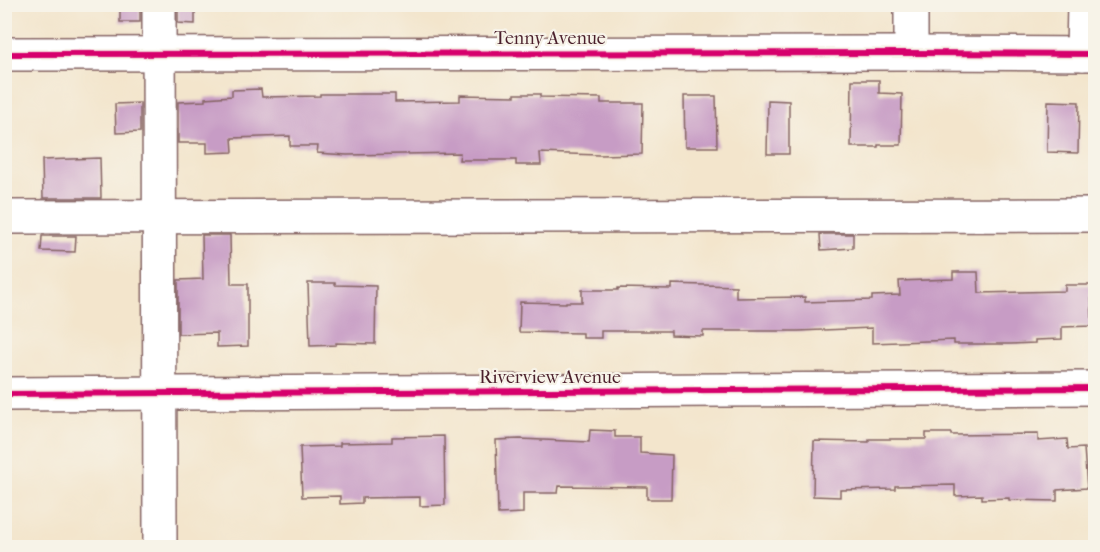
<svg xmlns="http://www.w3.org/2000/svg" width="1100" height="552" font-family="'IM FELL French Canon',serif">
  <style>
    .building { fill: #c79cc5 }
    .lines { fill: none; stroke-linecap: round; stroke-linejoin: round }
    .minor-casing { stroke: #856463; stroke-width: 36 }
    .minor { stroke: #fff; stroke-width: 33 }
    .cycleway-casing { stroke: #f7f3e8; stroke-width: 10 }
    .cycleway { stroke: #d6006c; stroke-width: 6 }
    .labels { text-anchor: middle; stroke-width: 4.5; stroke-linejoin: round; paint-order: stroke }
    .street-label { font-size: 18px; fill: #4a1f2b; stroke: #f7f3e8 }
  </style>
  <rect width="100%" height="100%" fill="#f7f3e8"/>
  <filter id="ink" filterUnits="userSpaceOnUse"><feTurbulence type="fractalNoise" baseFrequency=".0167" numOctaves="2"/><feDisplacementMap in="SourceGraphic" scale="12" xChannelSelector="R" yChannelSelector="G"/><feConvolveMatrix kernelMatrix="1 2 1 2 8 2 1 2 1" color-interpolation-filters="sRGB"/></filter>
  <filter id="wash" filterUnits="userSpaceOnUse"><feTurbulence type="fractalNoise" baseFrequency=".008" numOctaves="4" result="noise"/><feDisplacementMap in="SourceGraphic" scale="24" xChannelSelector="R" yChannelSelector="G"/><feGaussianBlur stdDeviation="1.35" result="paint"/><feColorMatrix in="noise" values="0 0 0 0 0 0 0 0 0 0 0 0 0 0 0 0 0 1.4 0 .05"/><feComposite in="paint" operator="in"/></filter>
  <g filter="url(#wash)">
    <rect width="100%" height="100%" fill="#f3e5cc"/>
    <g id="blocks">
      <g class="building">
        <rect x="120" y="4" width="20" height="18"/>
        <path d="M178,4H195V24L178,23Z"/>
        <path d="M852,80H879V93L902,94L901,145H878V147H851Z"/>
        <path d="M261,89L262,97L320,96V94H395V102L460,101V95L515,96V94H540V97L601,98V103H643L642,154L599,155L540,153L541,165H516V160H459L460,153L347,155L317,153L318,146H290V136L232,138L233,152L207,153V143H178V102L205,101V98L232,96V90Z"/>
        <path d="M684,96H716L717,147H685Z"/>
        <path d="M768,100L789,101V154H767Z"/>
        <path d="M1048,101L1079,102L1078,153L1047,152Z"/>
        <path d="M140,103V132L116,133L115,104Z"/>
        <path d="M100,158L101,198H43L42,160Z"/>
        <path d="M820,234H853V248L821,250Z"/>
        <path d="M202,235H230L231,284H248V346L217,347V333L178,334V280L203,279Z"/>
        <path d="M42,236H76L75,252L41,251Z"/>
        <path d="M953,272H978L979,293L1065,291V285H1091L1092,326L1062,327V339L1035,340V343L1010,344H954V340L872,343V328L798,331H703V336L671,335V331H601V338H583V333L519,332L520,302L566,303V302H582V290H618V288L672,289V284L736,286V298L805,297V302L872,300V296L900,295L899,281L953,279Z"/>
        <path d="M308,283H335V285L376,286L375,344L336,343V345L310,346Z"/>
        <path d="M590,430L615,431V437H640V453L672,455L671,499H647V487L559,486L558,493H523V513L498,514L496,440L520,439L589,442Z"/>
        <path d="M926,433H951V435L1038,434V441L1067,439L1068,449L1084,448L1087,488L1057,490V501L1009,500V498L982,499V495L955,496V485L895,486V489L840,490V497L813,496L814,441L869,442V439H926Z"/>
        <path d="M444,436L445,505L420,506V497L362,498V503L340,504V496L302,497L300,447L340,446V443L392,442V437Z"/>
      </g>
    </g>
  </g>
  <g filter="url(#ink)">
    <use href="#blocks" fill-opacity="0" stroke="#856463" stroke-width="1.5"/>
    <g class="lines">
      <defs>
        <g id="minor">
          <path d="M159,4L160,548"/>
          <path d="M911,53V4"/>
          <path d="M4,54L911,53L1096,54"/>
          <path d="M1083,54L1084,4"/>
          <path d="M4,217L1096,215"/>
          <path d="M4,394L1096,388"/>
        </g>
      </defs>
      <use href="#minor" class="minor-casing"/>
      <use href="#minor" class="minor"/>
      <defs>
        <g id="cycleway">
          <path d="M4,54L911,53L1096,54"/>
          <path d="M4,394L1096,388"/>
        </g>
      </defs>
      <use href="#cycleway" class="cycleway-casing"/>
      <use href="#cycleway" class="cycleway"/>
    </g>
  </g>
  <g class="labels">
    <g class="street-label">
      <text x="550" y="44">Tenny Avenue</text>
      <text x="550" y="383">Riverview Avenue</text>
    </g>
  </g>
  <rect width="1100" height="552" fill="none" stroke="#f7f3e8" stroke-width="24"/>
</svg>
